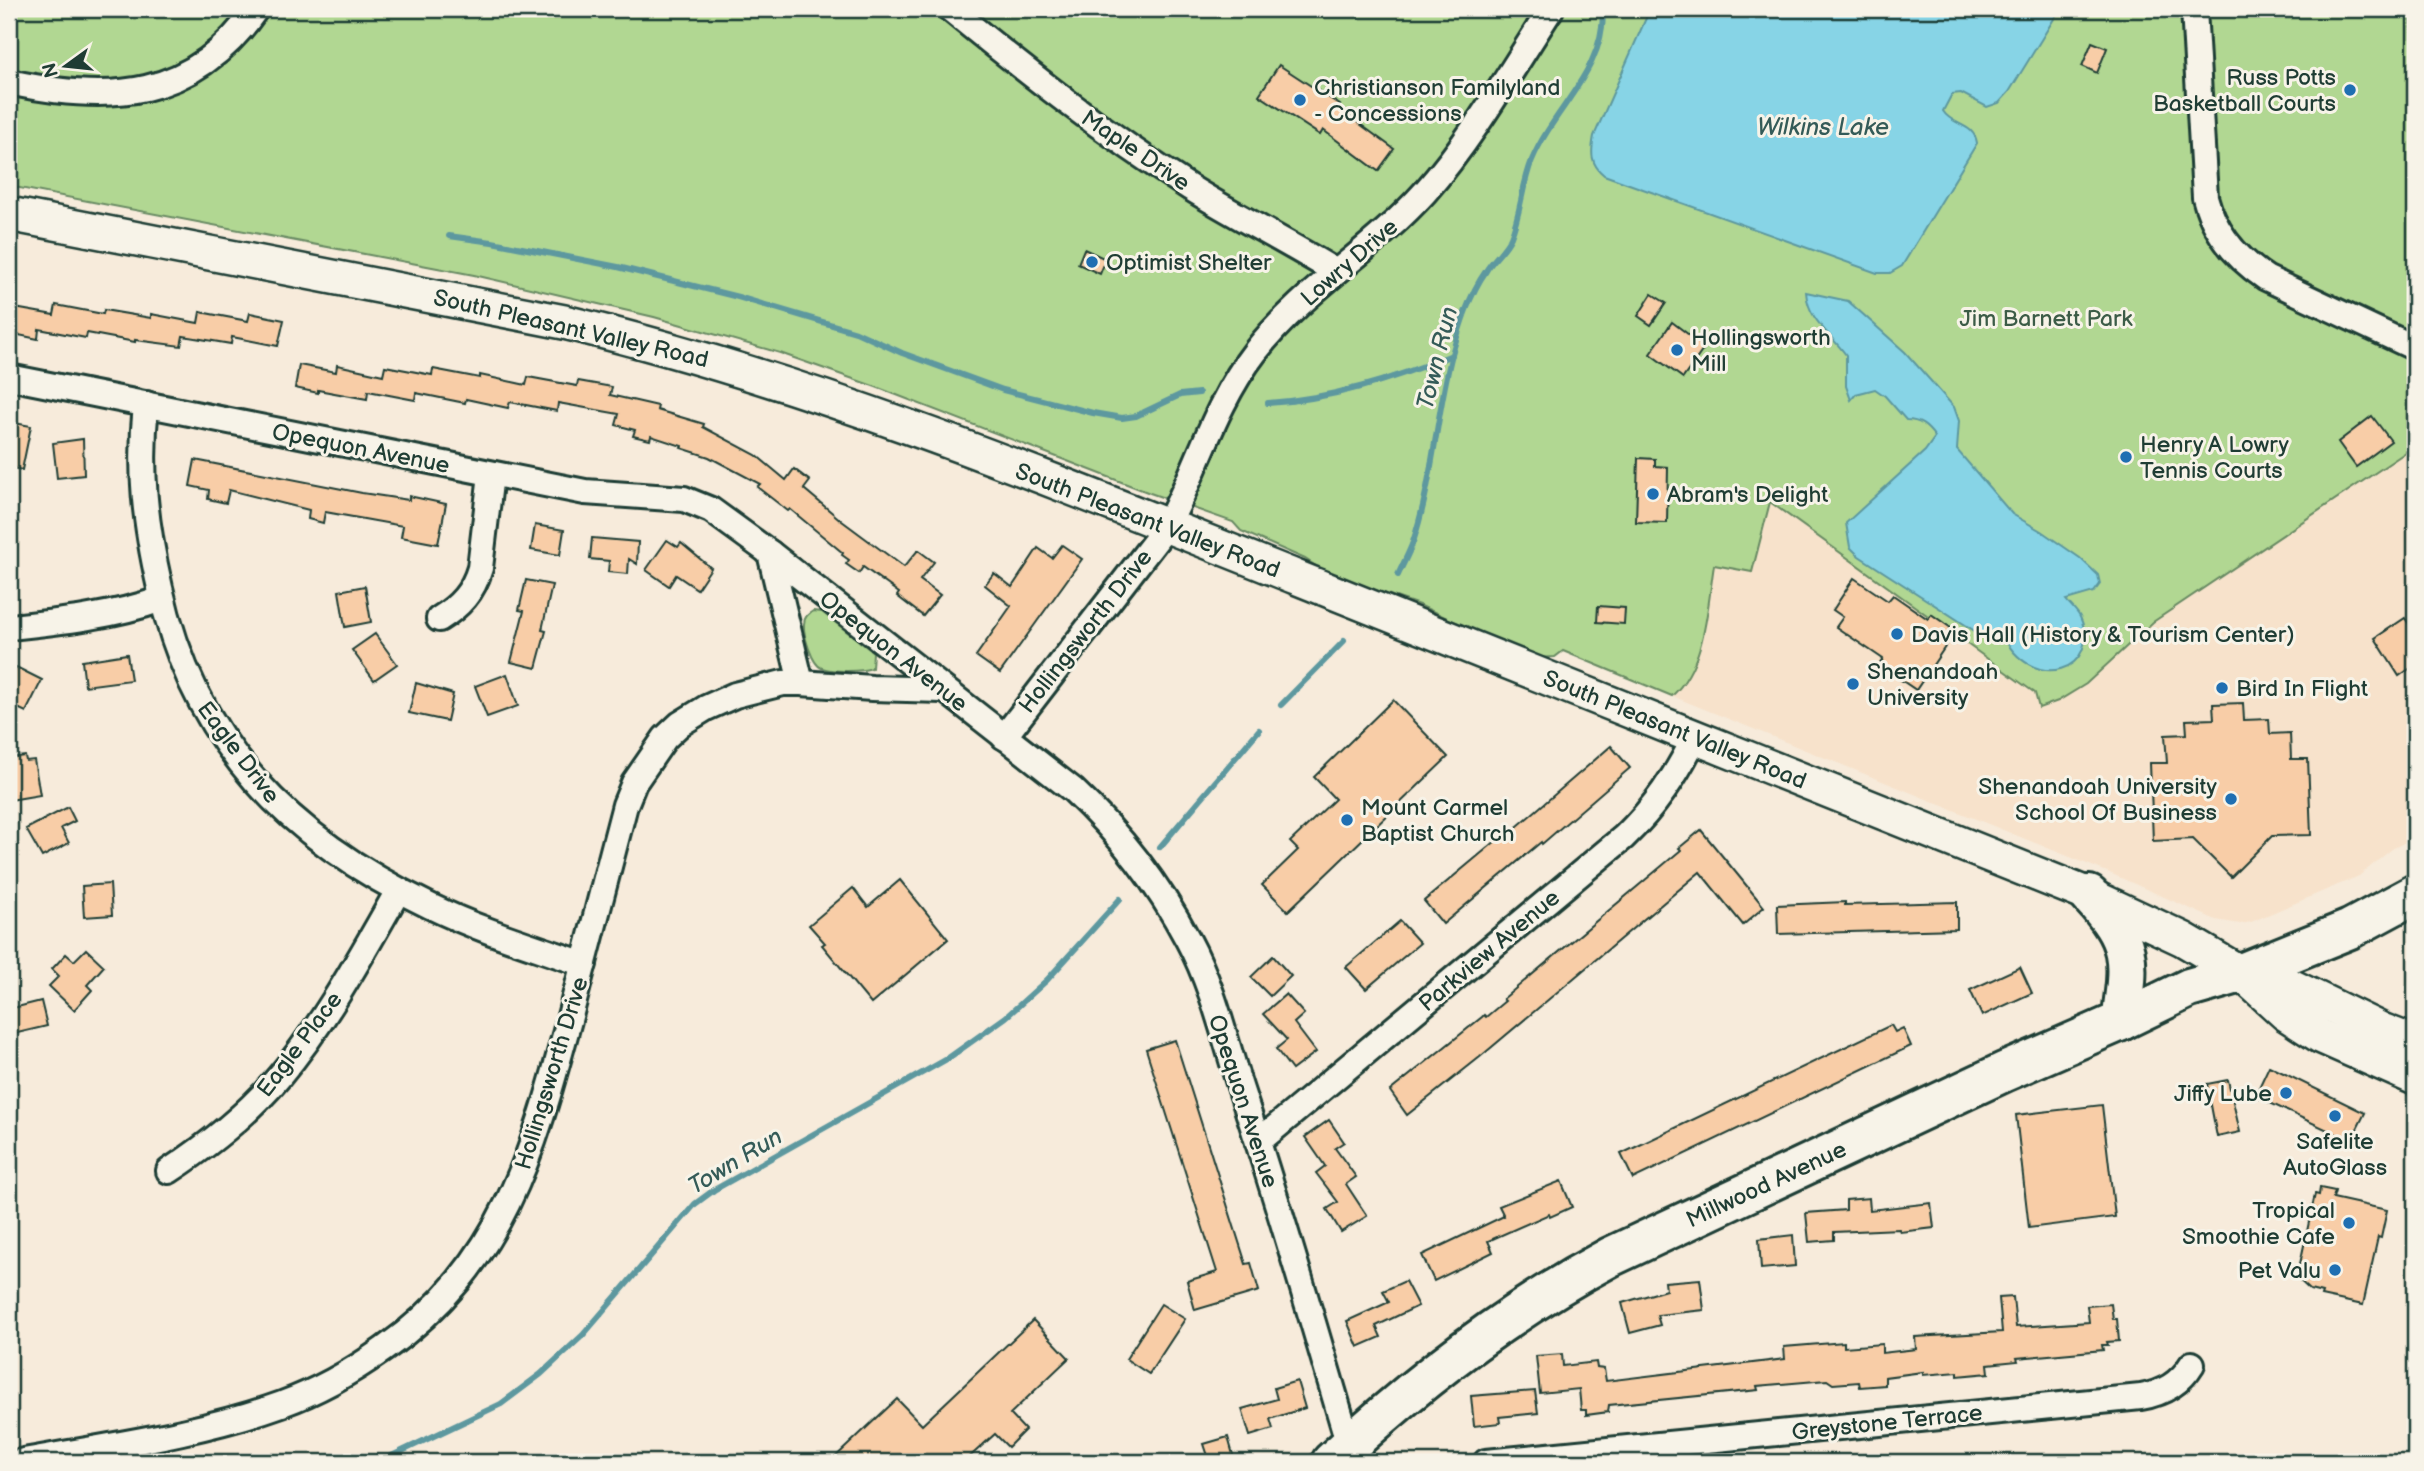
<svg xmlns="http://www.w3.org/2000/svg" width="2424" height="1471" font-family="'Balsamiq Sans',sans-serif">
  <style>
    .built { fill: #f7e2cb }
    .green { fill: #b1d792; stroke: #688a63; stroke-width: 2 }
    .water { fill: #87d4e6; stroke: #5d989f; stroke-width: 2 }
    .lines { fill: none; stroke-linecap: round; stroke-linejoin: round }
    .stream { stroke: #5d989f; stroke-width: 6 }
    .building { fill: #f8cda7; stroke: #1f3d34; stroke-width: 2 }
    .minor-casing { stroke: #1f3d34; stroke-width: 30 }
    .secondary-casing { stroke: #1f3d34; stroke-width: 38 }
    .primary-casing { stroke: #1f3d34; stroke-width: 44 }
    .minor { stroke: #f7f3e8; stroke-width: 24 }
    .secondary { stroke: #f7f3e8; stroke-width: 33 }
    .primary { stroke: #f7f3e8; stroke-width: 38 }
    .poi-dot { fill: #1f6fb2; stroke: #f7f3e8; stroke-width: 2.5 }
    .labels { text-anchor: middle; stroke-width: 6; stroke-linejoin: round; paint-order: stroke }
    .poi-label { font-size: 23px; fill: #1f3d34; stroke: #f7f3e8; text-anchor: start }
    .street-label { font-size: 23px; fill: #1f3d34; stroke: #f7f3e8 }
    .park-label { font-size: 23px; fill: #3c5c47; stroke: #f7f3e8 }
    .water-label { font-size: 24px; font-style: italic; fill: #345b58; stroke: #f7f3e8 }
  </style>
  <rect width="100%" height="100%" fill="#f7ebdb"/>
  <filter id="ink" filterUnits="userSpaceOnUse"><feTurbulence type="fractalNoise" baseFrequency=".0143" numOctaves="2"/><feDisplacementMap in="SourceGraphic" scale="14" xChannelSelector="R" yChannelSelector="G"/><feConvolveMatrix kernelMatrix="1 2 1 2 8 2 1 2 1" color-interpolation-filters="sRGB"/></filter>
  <g filter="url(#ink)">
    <path class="built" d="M2415,446V837L2392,849L2359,876L2251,922L2240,924L2216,920L2112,874L1672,696L1683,685L1704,635L1714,565L1752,572L1769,501L2035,693L2040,708L2058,701L2086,684L2153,622Z"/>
    <g class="green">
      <path d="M9,9H2410L2415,74V446L2153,622L2086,684L2058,701L2039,708L2035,693L1770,502L1752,572L1714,565C1707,609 1706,664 1672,696L1563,651L1555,657L1533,658L1419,605L1328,574L1305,559L1241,531L1233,522L1150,493L876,387L780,353L654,317L474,275L9,186Z"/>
      <path d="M813,611L822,612L873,652L872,668C861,672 833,672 822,668C812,665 803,634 804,624C804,617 808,614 813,611Z"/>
    </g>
    <g class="water">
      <path d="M1650,9H2060L2009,92L1999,103L1987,107L1961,93L1952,94L1943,111C1952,126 1974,123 1977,143L1902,266L1890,273H1877L1604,175C1590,164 1591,152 1594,136Z"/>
      <path d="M1806,292L1848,301L1905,352L1954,407L1959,421L1957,450L2012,514L2041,531L2080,558L2098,575L2100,584L2094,592L2066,600C2070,605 2077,611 2080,617C2104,669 2032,698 2001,632L1991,636L1981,635L1859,556L1850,547L1846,523L1925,451L1935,437C1927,426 1920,420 1906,420L1885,396L1875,389L1856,394L1851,400L1846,386V355C1830,333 1808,320 1806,292Z"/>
    </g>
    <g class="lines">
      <g class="stream">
        <path d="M1644,9L1649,12"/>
        <path d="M449,236L492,242L618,267L738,297L856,332L902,353L1003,390L1093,413L1122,418L1136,416L1180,395L1199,393"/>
        <path d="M1268,403C1332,399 1393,379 1452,355"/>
        <path d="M1398,575C1403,564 1409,553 1413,542C1433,481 1436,416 1452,354C1460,326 1469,295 1486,271C1493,259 1506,249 1511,237C1521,212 1522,185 1532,160C1555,106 1605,71 1603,9"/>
        <path d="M1281,705L1344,641"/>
        <path d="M1160,847L1259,730"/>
        <path d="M379,1462L501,1404L541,1374L583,1335L695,1204L714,1190L947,1059L1006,1017L1047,980L1120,899"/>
      </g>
    </g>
    <g class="building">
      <path d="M2092,42L2107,48L2097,73L2082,66Z"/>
      <path d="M1279,65L1340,105L1338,108L1394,149L1378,171L1323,130L1320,135L1259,95Z"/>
      <path d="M1084,249L1106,259L1100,274L1078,264Z"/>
      <path d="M1652,294L1666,303L1651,325L1638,316Z"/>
      <path d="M56,305L103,314L104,310L151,318V314L198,323L200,312L248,321L250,313L284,320L278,346L232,337L231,344L183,336L181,346L135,340V342L87,333L86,338L39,329L38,339L9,333V307L54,315Z"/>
      <path d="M1672,322L1705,347L1683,378L1650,354Z"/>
      <path d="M299,365L336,372L337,365L383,375L385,366L432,375L433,369L480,378V375L526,385L528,377L577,386L578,381L612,387L610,395L658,406L657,410L704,424L703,427L756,455L786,480L794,469L810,481L804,489L842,521L904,567L918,550L934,562L920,580L940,595L923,616L897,596L899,593L863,567L859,573L846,564L849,560L842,555L843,553L790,509L788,511L757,487L760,484L709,457L681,448L682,446L651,436L650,440L633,436L635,430L616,425L619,414L558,403L557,411L510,402L508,408L466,399L465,403L416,393L415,400L368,391L367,399L318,390V393L295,388Z"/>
      <path d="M2372,416L2391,441L2356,467L2338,442Z"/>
      <path d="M9,422L31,426L22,470L9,467Z"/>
      <path d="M83,439L84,475L57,478L53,443Z"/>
      <path d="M1638,458L1655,459V466L1668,467L1667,523L1636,522Z"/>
      <path d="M195,460L362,493L409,500V496L446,504L438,544L401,537L403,526L325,512L323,523L308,519L309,510L229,490L226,503L208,499L209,490L190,486Z"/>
      <path d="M535,525L564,530L560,555L531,550Z"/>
      <path d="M592,538L638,542L637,564L629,559L628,574L608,572L609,561L590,559Z"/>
      <path d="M667,540L678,547L681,543L711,568L697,589L676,575L669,586L646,570Z"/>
      <path d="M1062,545L1082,559L1000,673L976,656L1011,606L985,585L994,573L1012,587L1038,548L1052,558Z"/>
      <path d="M1854,578L1888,601L1893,595L1928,619L1931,614L1951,628L1944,639L1949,641L1916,690L1879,665L1883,659L1836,627L1843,617L1833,610Z"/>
      <path d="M526,580L552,585L542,630L546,631L536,668L511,662L524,611L519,610Z"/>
      <path d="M365,586L371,622L345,627L339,591Z"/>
      <path d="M1598,606L1625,608L1624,624L1597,622Z"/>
      <path d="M2405,618L2415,633V665L2399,676L2375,638Z"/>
      <path d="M375,634L397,664L374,680L352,650Z"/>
      <path d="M127,654L131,680L85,686L82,661Z"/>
      <path d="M16,667L42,680L26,712L9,704V682Z"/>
      <path d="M507,674L518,706L487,717L475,686Z"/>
      <path d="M416,683L453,694L447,721L409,713Z"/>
      <path d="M1393,700L1448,757L1288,911L1262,885L1298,850L1290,842L1335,799L1314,777Z"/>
      <path d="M2243,703L2244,720L2269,719L2270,734L2290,733L2291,759H2308L2311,835L2272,836L2231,877L2193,839L2153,841L2150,763H2167L2165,735L2187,734L2186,720L2214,719L2213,704Z"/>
      <path d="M1611,746L1630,768L1542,844L1541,842L1443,924L1424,901L1509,830L1511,832Z"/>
      <path d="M25,756L26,761L34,760L40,795L10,800L9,758Z"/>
      <path d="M68,807L75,821L61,828L69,843L42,857L26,829Z"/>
      <path d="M1701,830L1764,907L1743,925L1700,872L1480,1057L1407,1115L1390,1091L1482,1017L1484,1015L1486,1017L1505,1001L1503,999L1681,850L1679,848Z"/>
      <path d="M900,880L948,939L871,1004L822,945L825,943L809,925L853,888L868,907Z"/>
      <path d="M110,884L112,915L84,917L82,886Z"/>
      <path d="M1845,902V905L1957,902V929L1778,934L1777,905Z"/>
      <path d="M1400,921L1420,943L1366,989L1346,967Z"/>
      <path d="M86,949L104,966L87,985L92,990L74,1010L49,986L59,976L52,969L66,954L74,961Z"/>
      <path d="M1273,956L1291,976L1270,996L1251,977Z"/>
      <path d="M2020,967L2032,993L1982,1016L1970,990Z"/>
      <path d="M1286,994L1304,1014L1294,1023L1316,1052L1292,1070L1276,1049L1287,1040L1263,1014Z"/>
      <path d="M41,1001L47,1026L9,1035V1009Z"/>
      <path d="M1891,1025L1895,1032L1903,1028L1911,1046L1633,1179L1621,1154Z"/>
      <path d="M1175,1040L1246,1264L1251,1263L1259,1291L1195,1310L1187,1281L1217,1272L1146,1049Z"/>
      <path d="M2269,1066L2365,1113L2351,1141L2255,1096Z"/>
      <path d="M2228,1080L2240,1132L2217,1137L2207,1084Z"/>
      <path d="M2102,1105L2115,1217L2029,1228L2016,1115Z"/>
      <path d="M1329,1120L1344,1142L1335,1148L1356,1177L1346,1184L1367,1216L1341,1232L1327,1209L1338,1202L1316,1173L1325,1166L1305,1137Z"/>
      <path d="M1561,1181L1572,1207L1550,1217L1549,1214L1488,1241L1493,1252L1434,1281L1422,1255L1504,1216L1499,1206Z"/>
      <path d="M2320,1188L2335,1191L2333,1198L2387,1210L2381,1238L2378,1237L2363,1305L2321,1296L2322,1293L2310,1290L2297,1278L2315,1194L2319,1195Z"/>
      <path d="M1869,1198L1870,1210L1931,1203L1934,1228L1900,1232L1899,1229L1834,1232V1240L1809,1242L1806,1213L1846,1210V1200Z"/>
      <path d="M1793,1235L1795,1266L1761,1269L1759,1239Z"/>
      <path d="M1700,1279L1704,1310L1657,1315L1660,1325L1630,1333L1622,1303L1666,1290L1665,1282Z"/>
      <path d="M1405,1281L1418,1306L1376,1326L1381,1337L1358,1347L1347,1321L1389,1302L1383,1291Z"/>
      <path d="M2013,1297L2016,1327L2089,1322L2087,1306L2111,1304L2113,1319H2117L2119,1341L2107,1342L2108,1345H2102L2103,1350L2017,1358L2018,1361L1988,1364L1989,1373L1958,1376V1372L1923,1375V1372L1885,1377V1385L1860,1387L1859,1382L1833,1384L1827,1380L1757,1386L1758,1390L1609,1405L1608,1412L1586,1415V1410H1581L1579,1389L1540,1393L1536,1356L1562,1354L1563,1366L1596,1362L1597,1368L1604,1369L1606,1381L1785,1359L1784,1347L1844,1342V1347L1882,1344V1353L1916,1349L1915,1337L2002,1332L1999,1298Z"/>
      <path d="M1161,1304L1185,1319L1149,1374L1126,1359Z"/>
      <path d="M1033,1320L1069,1358L1010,1414L1025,1430L1008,1447L995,1434L964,1462H830L897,1399L922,1425Z"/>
      <path d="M1297,1381L1305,1408L1270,1419L1273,1429L1250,1436L1242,1409L1277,1399L1274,1388Z"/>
      <path d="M1535,1391L1538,1413L1499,1417L1500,1423L1474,1426L1471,1396Z"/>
      <path d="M1228,1437L1235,1462H1210L1204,1444Z"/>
    </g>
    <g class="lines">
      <defs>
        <g id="minor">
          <path d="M950,9C1027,72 1104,133 1189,187C1237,217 1288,242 1336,272"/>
          <path d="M2194,9L2205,197C2214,232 2236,258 2266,278L2415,348"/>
          <path d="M9,82C109,104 193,100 256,9"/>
          <path d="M9,377L585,492L684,499L711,510L770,553L1073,790C1120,834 1158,883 1188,940C1213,986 1225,1040 1241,1090C1280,1207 1314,1326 1349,1445"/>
          <path d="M146,404C139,471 145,522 160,588C194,743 289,839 430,906C479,930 532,946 584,964"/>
          <path d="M770,553L801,683"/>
          <path d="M439,619C460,606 473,592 480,568L491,474"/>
          <path d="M9,627C60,622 114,616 162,599"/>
          <path d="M1004,737L1167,526C1198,468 1214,405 1255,352C1303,290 1373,250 1425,192C1472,139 1512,69 1551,9"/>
          <path d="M1258,1142L1624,837C1655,807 1676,776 1695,737"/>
          <path d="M169,1171C210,1144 248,1114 279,1077C326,1021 362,954 398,891"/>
          <path d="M19,1462C105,1446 199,1434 282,1404C318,1391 353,1371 384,1349C503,1265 533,1153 569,1020C588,948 606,877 625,805L634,783L665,738L680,724L706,708L735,695L783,683H801L872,688L942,690"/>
          <path d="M1486,1462L2141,1397C2163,1393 2180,1384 2192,1364"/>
        </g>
        <g id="secondary">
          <path d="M9,214L564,322C816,382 1057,482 1298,578C1562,684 1825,789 2089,895L2183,939L2241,973L2286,1014L2320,1036L2415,1078"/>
          <path d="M2243,973L2283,982L2384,1031L2415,1043"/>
        </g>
        <g id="primary">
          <path d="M2089,895C2133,942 2130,960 2121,1021"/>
          <path d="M1331,1462C1415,1383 1507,1312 1610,1257L2004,1072L2121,1021L2189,988L2241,973L2350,929L2415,894"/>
        </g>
      </defs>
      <use href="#minor" class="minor-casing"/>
      <use href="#secondary" class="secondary-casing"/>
      <use href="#primary" class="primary-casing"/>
      <use href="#minor" class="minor"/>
      <use href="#secondary" class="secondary"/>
      <use href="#primary" class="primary"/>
    </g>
  </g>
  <g class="poi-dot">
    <circle cx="2350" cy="90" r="7"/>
    <circle cx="1300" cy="100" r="7"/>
    <circle cx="1092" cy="262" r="7"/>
    <circle cx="1677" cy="350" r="7"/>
    <circle cx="2126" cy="457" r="7"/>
    <circle cx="1653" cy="494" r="7"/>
    <circle cx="1897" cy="634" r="7"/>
    <circle cx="1853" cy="684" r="7"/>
    <circle cx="2222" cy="688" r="7"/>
    <circle cx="2231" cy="799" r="7"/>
    <circle cx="1347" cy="820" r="7"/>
    <circle cx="2286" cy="1093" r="7"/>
    <circle cx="2335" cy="1116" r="7"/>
    <circle cx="2349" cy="1223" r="7"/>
    <circle cx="2335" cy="1270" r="7"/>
  </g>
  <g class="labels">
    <g class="poi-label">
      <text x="2336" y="85" text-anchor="end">Russ Potts<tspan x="2336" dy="26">Basketball Courts</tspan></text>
      <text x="1314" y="95">Christianson Familyland<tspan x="1314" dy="26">- Concessions</tspan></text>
      <text x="1106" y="270">Optimist Shelter</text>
      <text x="1691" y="345">Hollingsworth<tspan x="1691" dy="26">Mill</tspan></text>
      <text x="2140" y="452">Henry A Lowry<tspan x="2140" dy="26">Tennis Courts</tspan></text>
      <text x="1667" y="502">Abram's Delight</text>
      <text x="1911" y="642">Davis Hall (History &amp; Tourism Center)</text>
      <text x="1867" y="679">Shenandoah<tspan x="1867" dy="26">University</tspan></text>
      <text x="2236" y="696">Bird In Flight</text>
      <text x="2217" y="794" text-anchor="end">Shenandoah University<tspan x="2217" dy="26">School Of Business</tspan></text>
      <text x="1361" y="815">Mount Carmel<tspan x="1361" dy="26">Baptist Church</tspan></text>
      <text x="2272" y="1101" text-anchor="end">Jiffy Lube</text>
      <text x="2335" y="1149" text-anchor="middle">Safelite<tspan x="2335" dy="26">AutoGlass</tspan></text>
      <text x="2335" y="1218" text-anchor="end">Tropical<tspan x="2335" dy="26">Smoothie Cafe</tspan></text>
      <text x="2321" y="1278" text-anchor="end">Pet Valu</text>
    </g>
    <g class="street-label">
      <text transform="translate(1136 150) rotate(34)" y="8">Maple Drive</text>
      <text transform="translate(1349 262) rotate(-41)" y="8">Lowry Drive</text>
      <text transform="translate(571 328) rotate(13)" y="8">South Pleasant Valley Road</text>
      <text transform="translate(361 448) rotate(11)" y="8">Opequon Avenue</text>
      <text transform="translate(1148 520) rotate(21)" y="8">South Pleasant Valley Road</text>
      <text transform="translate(1085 631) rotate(-52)" y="8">Hollingsworth Drive</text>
      <text transform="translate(894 651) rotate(38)" y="8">Opequon Avenue</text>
      <text transform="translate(1675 729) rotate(22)" y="8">South Pleasant Valley Road</text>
      <text transform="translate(239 752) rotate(53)" y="8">Eagle Drive</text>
      <text transform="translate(1489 950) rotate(-40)" y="8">Parkview Avenue</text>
      <text transform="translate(299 1044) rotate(-53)" y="8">Eagle Place</text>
      <text transform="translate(551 1073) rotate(-73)" y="8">Hollingsworth Drive</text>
      <text transform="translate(1244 1101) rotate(72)" y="8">Opequon Avenue</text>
      <text transform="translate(1766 1184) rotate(-25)" y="8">Millwood Avenue</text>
      <text transform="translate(1887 1422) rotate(-6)" y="8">Greystone Terrace</text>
    </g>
    <g class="park-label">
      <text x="2046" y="326">Jim Barnett Park</text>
    </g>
    <g class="water-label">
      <text x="1823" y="135">Wilkins Lake</text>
      <text transform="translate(1437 358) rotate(-76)" y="8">Town Run</text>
      <text transform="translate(735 1161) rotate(-31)" y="8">Town Run</text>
    </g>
  </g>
  <rect width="2424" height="1471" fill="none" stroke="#f7f3e8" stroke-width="35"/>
  <rect x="18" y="18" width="2389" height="1436" fill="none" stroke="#1f3d34" stroke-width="2.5" filter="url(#ink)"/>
  <g transform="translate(66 66) rotate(255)" stroke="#f7f3e8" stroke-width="5" paint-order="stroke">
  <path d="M0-5L12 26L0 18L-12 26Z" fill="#1f3d34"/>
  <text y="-10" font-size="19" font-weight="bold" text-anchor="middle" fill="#1f3d34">N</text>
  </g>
</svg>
